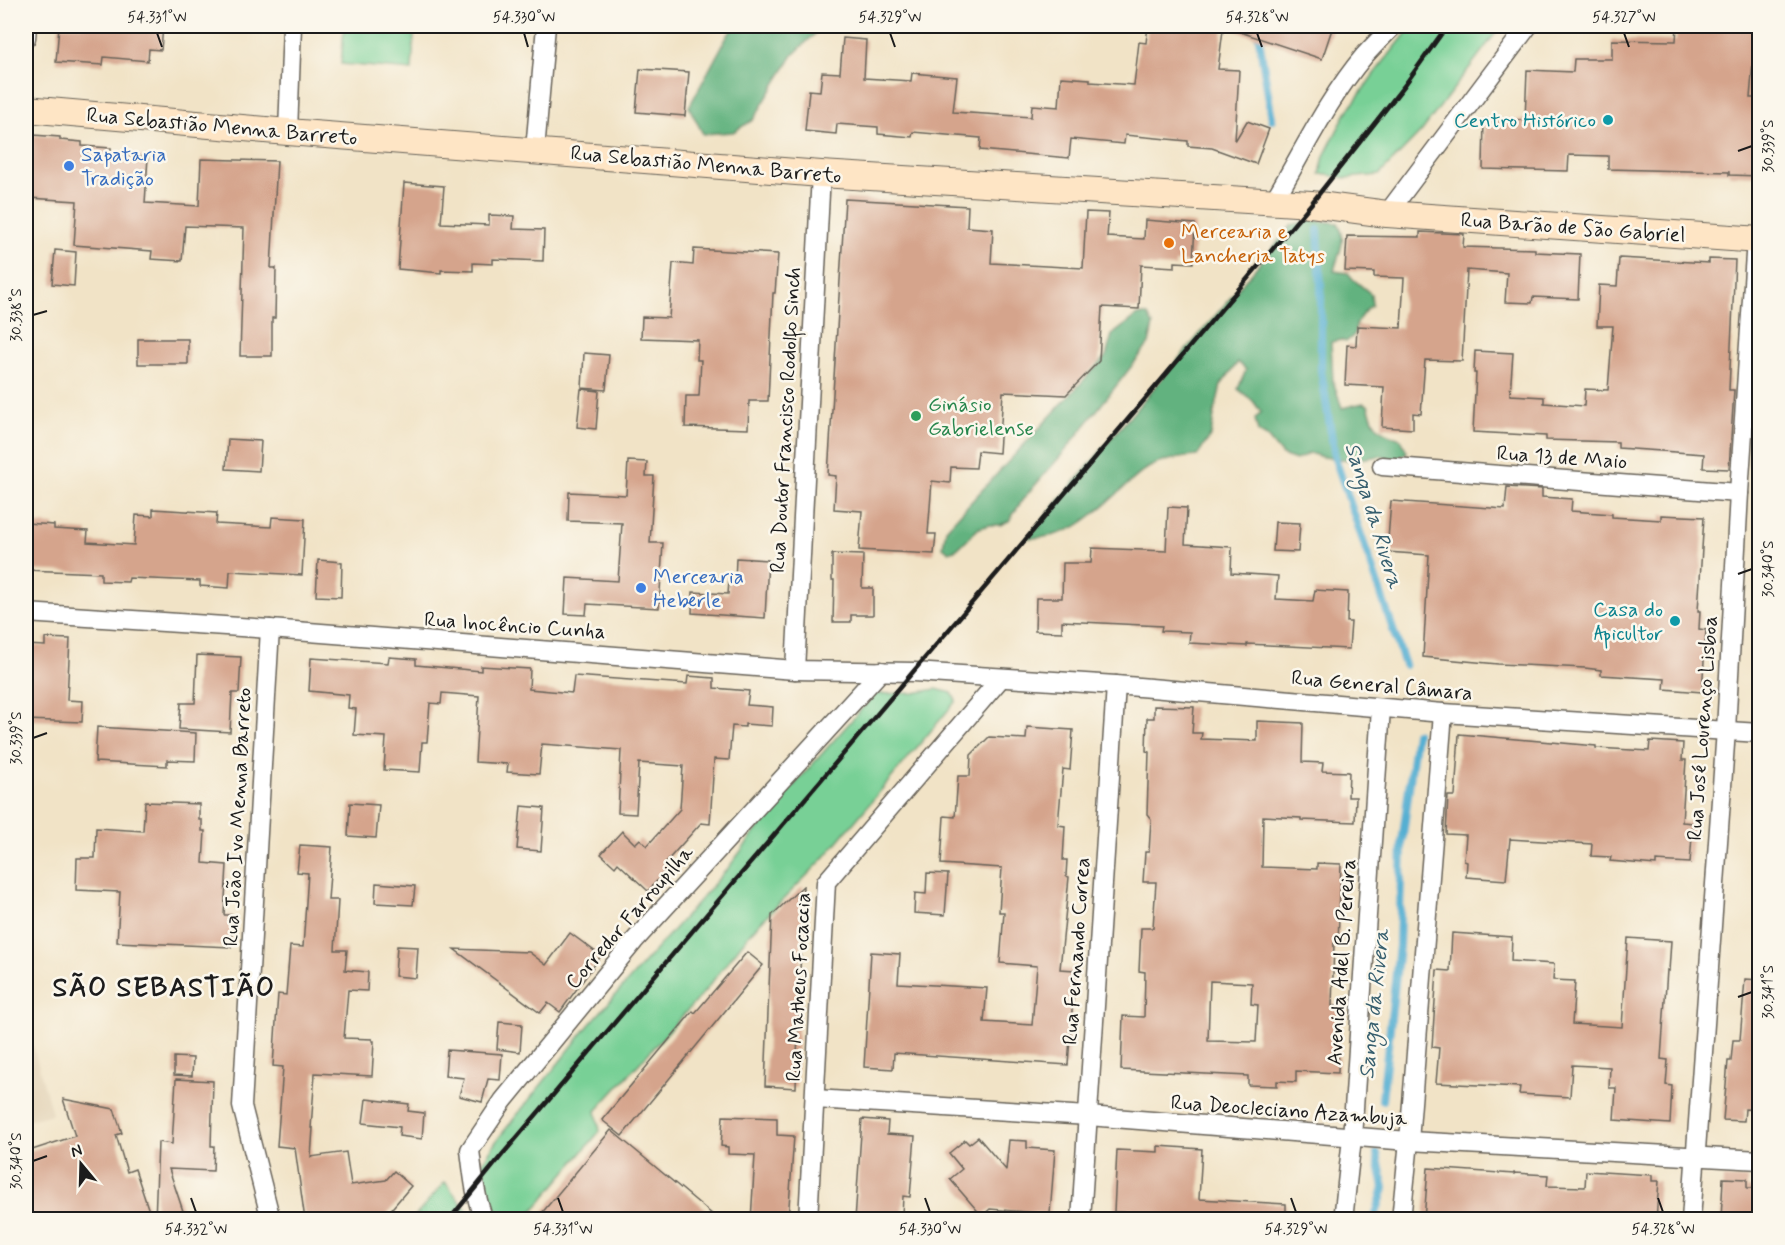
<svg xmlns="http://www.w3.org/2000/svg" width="1785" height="1245" font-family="Mynerve,sans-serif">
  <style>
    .built { fill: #e2d1b4 }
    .green { fill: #78d096; stroke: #4a7659; stroke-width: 1.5 }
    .forest { fill: #62b27f; stroke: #3f674e; stroke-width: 1.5 }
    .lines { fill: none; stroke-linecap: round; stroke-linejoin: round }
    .stream { stroke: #55afd2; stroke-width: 8 }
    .building { fill: #d5a48c; fill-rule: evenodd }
    .minor-casing { stroke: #676258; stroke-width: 21 }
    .secondary-casing { stroke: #676258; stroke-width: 28 }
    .minor { stroke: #fff; stroke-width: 18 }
    .secondary { stroke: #fee5c5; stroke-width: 26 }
    .rail { stroke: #1c1c1c; stroke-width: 4.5 }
    .ticks { fill: none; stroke: #1c1c1c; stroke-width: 2 }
    .culture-dot { fill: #0f9aa8; stroke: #fbf7ec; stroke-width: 2 }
    .shop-dot { fill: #3f7fe0; stroke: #fbf7ec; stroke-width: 2 }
    .food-dot { fill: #e8710a; stroke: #fbf7ec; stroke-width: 2 }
    .leisure-dot { fill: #2e9e5b; stroke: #fbf7ec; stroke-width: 2 }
    .labels { text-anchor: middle; stroke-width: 5; stroke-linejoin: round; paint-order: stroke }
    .culture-label { font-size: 21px; fill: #0d838f; stroke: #fbf7ec; text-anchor: end }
    .street-label { font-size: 21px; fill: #1c1c1c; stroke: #fbf7ec }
    .shop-label { font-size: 21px; fill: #366cbe; stroke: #fbf7ec; text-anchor: start }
    .food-label { font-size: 21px; fill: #c56008; stroke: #fbf7ec; text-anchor: start }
    .leisure-label { font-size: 21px; fill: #27864d; stroke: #fbf7ec; text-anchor: start }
    .water-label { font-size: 22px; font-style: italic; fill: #365e6e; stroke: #fbf7ec }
    .district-label { font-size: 27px; font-weight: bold; letter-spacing: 1.5px; fill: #1c1c1c; stroke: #fbf7ec }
    .neatline { fill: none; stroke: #1c1c1c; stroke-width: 2 }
    .ticks-label { font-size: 15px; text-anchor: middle; fill: #1c1c1c }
  </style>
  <rect width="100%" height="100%" fill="#fbf7ec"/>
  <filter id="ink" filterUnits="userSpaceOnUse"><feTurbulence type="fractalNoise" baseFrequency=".0167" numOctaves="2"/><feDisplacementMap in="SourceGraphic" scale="12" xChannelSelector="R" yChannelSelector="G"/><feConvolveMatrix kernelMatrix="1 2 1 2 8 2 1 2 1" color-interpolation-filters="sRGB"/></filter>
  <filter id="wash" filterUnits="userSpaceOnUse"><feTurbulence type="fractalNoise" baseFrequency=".008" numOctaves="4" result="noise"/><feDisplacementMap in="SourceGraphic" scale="24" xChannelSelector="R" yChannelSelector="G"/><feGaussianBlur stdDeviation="1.35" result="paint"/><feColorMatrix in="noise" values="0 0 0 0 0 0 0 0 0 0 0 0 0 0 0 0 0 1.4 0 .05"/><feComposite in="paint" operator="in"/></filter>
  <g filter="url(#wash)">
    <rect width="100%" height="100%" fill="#f1e3c6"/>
    <path class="built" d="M27,1024L52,1114L26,1121V1025Z"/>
    <g class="green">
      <path d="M1412,26H1501L1421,132L1379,175L1346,178L1320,174L1324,156L1345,115L1374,74Z"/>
      <path d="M344,29L414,34L412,70L341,64Z"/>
      <path d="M936,689L952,693L956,701L824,858L751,932L705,991L596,1111L600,1131L526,1219H499L481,1165L497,1140L589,1025L729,867L771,811L875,694L914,693Z"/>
      <path d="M445,1182L468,1212L471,1219H413Z"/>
    </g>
    <g class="forest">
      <path d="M736,26H823L793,55L753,120L733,132L703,134L689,107L728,35Z"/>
      <path d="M1311,220L1338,223C1348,240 1338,254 1334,271L1348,273L1353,279L1371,294L1372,305C1361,314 1356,321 1354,335L1346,342L1341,340L1331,342L1333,381L1342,408L1363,403L1368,405C1374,428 1379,432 1401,439L1407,452L1396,461L1381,456L1351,460L1322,457L1309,453L1296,460L1282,455L1267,437L1258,432L1255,419L1261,412L1253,401L1238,389L1246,370L1238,362L1221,385L1215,410L1211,435L1197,456C1180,458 1163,459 1148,468C1140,473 1133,480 1126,486C1094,514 1073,539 1027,538L1292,225Z"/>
      <path d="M1138,315H1148L1153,325L1149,344L1065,451L1023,499L1009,521L1000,525H989L979,528L957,549L949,552L943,547L946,529L1106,356L1112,335Z"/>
    </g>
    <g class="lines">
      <g class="stream">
        <path d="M1257,26L1272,119"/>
        <path d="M1318,230L1321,288V370L1335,458L1405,665"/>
        <path d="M1382,1100L1399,946L1402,843L1416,733"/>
        <path d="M1374,1220L1384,1188L1377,1154"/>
      </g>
    </g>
    <g id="blocks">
      <g class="building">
        <path d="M59,26H163L161,50L149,49L148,61L104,57L103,65L56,62Z"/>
        <path d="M1148,26H1187L1223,30L1218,69L1239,70L1235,141L1247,121L1269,129L1256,164L1212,148L1188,146V141L1125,135L1124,144L1071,139L1069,158L980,150L981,138L913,132L912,137L878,134V127L837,124L836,134L805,131L809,90L820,91L822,72L840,73L843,38L866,40L864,78L911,81L912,73L957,77L953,112L1031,117L1032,105L1059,107L1061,77L1090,79V82L1134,85L1139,42L1146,43Z"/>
        <path d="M1232,26H1333L1322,59L1231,29Z"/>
        <path d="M1677,26H1756L1750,98H1760V176L1729,175V172L1608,169V156L1569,155L1568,171L1483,169L1484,119L1525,120L1527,70L1573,72L1574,59H1612V40L1676,41Z"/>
        <path d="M640,69L689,72L685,116L636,112Z"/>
        <path d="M33,135L60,137V140L82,142V146L111,148V154L148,157L145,203L199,206L201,159L277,161L271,268H276L275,318H272V356H240L244,228L185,226L182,261L151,259L152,251L74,245L77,201L29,198V187H26V150L32,151Z"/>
        <path d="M404,183L444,186L441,223L489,225V215L514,216L513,229L544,230L543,261L493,259V264L473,263V271L441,270V273L398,269Z"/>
        <path d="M845,199L968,206L967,227L993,229L991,263L1083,268L1086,212L1109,213L1107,237L1144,239L1145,220L1195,224L1193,263L1175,262V267L1141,265L1139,309L1102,307L1099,361L1066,395L1003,392L999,453L978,451L976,468L951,467L950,483L932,481L928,534H936L934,554L859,550L862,511L834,509L836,476L828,475Z"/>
        <path d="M1420,232L1464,234L1463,247L1535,249V252L1580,254L1578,299L1533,297L1532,303L1505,302L1507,273L1467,270L1462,361L1425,360L1421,414L1413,413V429L1382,427L1384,387L1345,385L1347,345L1356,346L1357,326L1401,328L1404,278L1374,277V272L1345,271L1347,236L1420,237Z"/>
        <path d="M694,249L778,254L775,293H773L768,401H749L748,429L685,427L686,396H699L701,360H697L698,340L641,338L642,317L669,318L673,263L693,265Z"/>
        <path d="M55,250L76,252L74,286L52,284Z"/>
        <path d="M1619,258L1709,263V259L1735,260L1729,390H1734L1729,469L1703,468L1704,454L1618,448V442L1546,440V436L1473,432L1476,373H1474L1475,351L1513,353L1510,395L1544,397V403L1584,406L1585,389L1608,390L1613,326H1597L1599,285L1617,286Z"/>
        <rect x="138" y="339" width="50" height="25"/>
        <path d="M584,353L609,355L606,390L582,388Z"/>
        <path d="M581,389L599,391L596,429L577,427Z"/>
        <path d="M228,439L261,441L259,471L226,469Z"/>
        <path d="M628,461L647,462L646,476H654L650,543H663L659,608L587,604L586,615L565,614L567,578L618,581L622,523L568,521L569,492L626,495Z"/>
        <path d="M1507,487L1542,489V497L1572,499L1571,511L1612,514V517L1661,520V515L1704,517L1698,611H1700L1699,629L1706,630L1702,692L1664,689L1665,679L1601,675V670L1585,668L1498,664L1423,657L1429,555L1387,552L1391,501L1505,509Z"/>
        <path d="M1168,507L1187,508L1185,544L1232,547L1231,573L1278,576L1276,599L1313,601L1315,590L1348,592L1347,622H1351L1349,649L1247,644V646L1189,643L1190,632L1161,631L1162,626L1062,621V632L1035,631L1036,598H1062L1063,563H1091L1092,548L1166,551Z"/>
        <path d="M153,509L217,513L216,524L271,527L272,517L305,519L302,575L230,571L229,588L200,586V581L129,578L128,582L101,581V573L26,570V523L54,525V529L88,531L87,542L134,545L136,515L153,516Z"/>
        <path d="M1275,522L1300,523L1298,552L1273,551Z"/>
        <path d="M832,554L863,555L862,588H873V615H851V622H833L834,580H832Z"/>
        <path d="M736,558L768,560L765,618L692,613L693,592L728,594L729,581L735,582Z"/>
        <path d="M318,560L342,562L341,597L316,596Z"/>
        <path d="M45,638L70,639L67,700L83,701L82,722L26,720V645L45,646Z"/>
        <path d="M197,655L241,657L239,693H232L230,732L179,729L181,703H195Z"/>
        <path d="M389,657L416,659V665L481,671V666L530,669L529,689L572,693L574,676L687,684L688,676L714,678V688L749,691L747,705L773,707L772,726L745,724V727L732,726L729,760L714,759L710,824L701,823L666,862L670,866L648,891L618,863L615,867L601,854L622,831L635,844L640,839L647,846L680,809L683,766L639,763L636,814L618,813L621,750L542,744L539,774L507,772L508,764L475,762L479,696L442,693L441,704L430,703L427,742H422L420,772L384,770L386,737L354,735L356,709L348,708L349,695L309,691L311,658L388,663Z"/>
        <path d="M1154,706L1194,707L1192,733H1202L1201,739L1257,741V721L1303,723L1302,762L1323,763L1322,771L1349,772L1348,797H1356L1355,822L1301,820V818L1263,816L1262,867L1317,869V863L1341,864L1338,943H1334L1332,1006H1340L1338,1073L1296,1071V1082L1277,1081V1086L1248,1085V1076L1121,1070L1123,1016L1144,1017L1145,972L1139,971L1141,928H1153L1156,882H1143L1145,852H1149L1151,819L1147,814L1149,752L1146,751L1147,718H1154ZM1210,981L1252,983L1251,1004L1258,1005L1256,1042L1208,1041Z"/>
        <path d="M97,727L196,733L195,761L167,760V766L95,762Z"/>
        <path d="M1027,727L1073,730L1070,770L1063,769L1058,825L1065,826L1063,860H1067L1066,876L1069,877L1060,969L1075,970L1068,1065L894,1053L893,1069L864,1067L871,952L900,954L898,983L987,988L984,1022L1032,1025L1037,966L1000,963L1004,912H999L1002,868L941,864L944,816L955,817L958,776H970L971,755L989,737L1026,739Z"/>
        <path d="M1459,734L1596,746V748L1649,751L1650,741L1683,743L1682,760H1686L1682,822L1693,823L1690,863L1656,861V865L1610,861L1611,857L1591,856L1592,844L1510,839L1506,880L1466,877L1467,862L1464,861L1466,835L1446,834L1448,796H1455Z"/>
        <path d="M145,802L199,804V820H202V831H205L203,863L227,865L224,915H232L231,947L117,942L120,892L76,890L77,858H95L96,828L143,831Z"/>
        <path d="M350,803L379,805L376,838L348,836Z"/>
        <path d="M521,806L544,808L541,851L517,849Z"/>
        <path d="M300,845L332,847L328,900H338L335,950H347L345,970L368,972L367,991L348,990L344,1038L372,1039V1041H374L372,1076L315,1073L311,1128H313L311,1157L346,1152L351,1185L386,1180L394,1171L411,1186L382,1220H305L295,1148L277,1146L283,1067L273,1066L276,1022L278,994L286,995L290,946L303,947L308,873L297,872Z"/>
        <path d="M927,873L948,874L945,915L914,913L915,893L926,894Z"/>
        <path d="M376,883L415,886L413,905L375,903Z"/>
        <path d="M803,886L796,1088L765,1086L772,915Z"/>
        <path d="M570,933L601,956L560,1012L548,1003L540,1013L454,949L529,952L546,965Z"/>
        <path d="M1452,933L1512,937L1511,961L1554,964L1553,980L1575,981L1572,1024L1622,1027L1628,938L1671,941L1669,971L1667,970L1661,1059L1668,1060L1666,1085L1672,1086L1670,1124L1614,1120L1616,1088H1609L1610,1067L1572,1065L1570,1097L1519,1094L1520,1087L1436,1083L1439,1048L1432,1047L1437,970L1450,971Z"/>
        <path d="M397,946L418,947L416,978L395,976Z"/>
        <path d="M747,952L763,965L622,1136L602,1120L693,1011L695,1013Z"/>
        <path d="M1745,979L1760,980V1110L1745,1109L1744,1121L1723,1120L1728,1061H1731L1733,1040H1740Z"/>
        <path d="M499,1022L522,1024L520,1052L497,1049Z"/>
        <path d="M447,1050L502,1054L500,1080L488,1079L482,1102L459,1096L464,1078L445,1076Z"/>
        <path d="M174,1057L193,1058L192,1076L174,1075Z"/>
        <path d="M176,1079L213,1081L211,1146H214L213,1171L169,1169L186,1220H155L158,1142L172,1144Z"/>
        <path d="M63,1099L114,1109L122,1133L116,1135L127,1172L135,1169L152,1220H32L26,1198V1152L75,1136Z"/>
        <path d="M366,1099L409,1104L408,1111L424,1113L422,1139L399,1136L400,1127L363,1123Z"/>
        <path d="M723,1116L777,1118V1135L794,1136L788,1220H751L755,1155L728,1154V1147L721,1146Z"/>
        <path d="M862,1119L888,1121L887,1134L915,1136L910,1197L903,1196L902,1216L892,1215V1220H855Z"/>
        <path d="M611,1130L646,1159L719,1220H536Z"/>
        <path d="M978,1137L1006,1170L1009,1140L1027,1141V1148L1055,1150L1050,1214L990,1209L982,1216L950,1179L962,1169L949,1153L965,1140L969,1144Z"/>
        <path d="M1158,1146L1202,1149L1199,1199L1286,1204V1220H1174L1134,1218V1213L1114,1212L1117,1150L1158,1152Z"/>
        <path d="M1428,1168L1514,1174V1173L1548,1175L1547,1186L1585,1187L1586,1171L1652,1175V1181H1659L1656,1220H1424Z"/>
        <path d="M1723,1178L1747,1179V1188H1760V1220H1721Z"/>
      </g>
    </g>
  </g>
  <g filter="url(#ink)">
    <use href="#blocks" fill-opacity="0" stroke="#676258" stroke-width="1.5"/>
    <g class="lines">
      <defs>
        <g id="minor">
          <path d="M26,38L27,26"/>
          <path d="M288,132L292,26"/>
          <path d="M535,150L546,26"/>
          <path d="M1273,202C1302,154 1327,100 1364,56C1373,46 1383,36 1393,26"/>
          <path d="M1387,214L1528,26"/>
          <path d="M1382,466L1739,493"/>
          <path d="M26,613L270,629L795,670L914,672L1116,685L1443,713L1760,733"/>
          <path d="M270,629L242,1106L271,1220"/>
          <path d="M795,670L821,174"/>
          <path d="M815,1099L1088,1116L1409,1141L1760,1160"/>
          <path d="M484,1220C475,1197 473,1174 470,1150L503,1101L634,941L881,671"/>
          <path d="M808,1220L826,882L1001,678"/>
          <path d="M1081,1220L1116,685"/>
          <path d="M1343,1220L1352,1138L1381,708"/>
          <path d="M1401,1220L1409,1141L1443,713"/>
          <path d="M1691,1220L1726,730L1739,493L1756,239"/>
        </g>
        <path id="secondary" d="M26,109L288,132L821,174L1311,204L1387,214L1760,240"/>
      </defs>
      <use href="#minor" class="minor-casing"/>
      <use href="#secondary" class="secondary-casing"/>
      <use href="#minor" class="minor"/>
      <use href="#secondary" class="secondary"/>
      <path class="rail" d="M449,1220L502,1155L1311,204L1404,86L1447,26"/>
    </g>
  </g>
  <path class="ticks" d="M157,33L162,47M524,33L528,47M890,33L895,47M1257,33L1262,47M1624,33L1629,47M1738,151L1752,146M33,315L47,311M1738,574L1752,569M33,738L47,733M1738,997L1752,992M33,1161L47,1156M191,1198L196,1212M558,1198L563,1212M925,1198L930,1212M1291,1198L1296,1212M1658,1198L1663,1212"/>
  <g class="culture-dot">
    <circle cx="1608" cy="120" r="6"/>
    <circle cx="1675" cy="621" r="6"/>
  </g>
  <g class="shop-dot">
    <circle cx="69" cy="166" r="6"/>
    <circle cx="641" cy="588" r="6"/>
  </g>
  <circle class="food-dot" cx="1169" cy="243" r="6"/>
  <circle class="leisure-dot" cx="916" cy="416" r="6"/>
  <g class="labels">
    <g class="culture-label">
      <text x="1596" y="127">Centro Histórico</text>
      <text x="1663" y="616">Casa do<tspan x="1663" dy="24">Apicultor</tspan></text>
    </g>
    <g class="street-label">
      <text transform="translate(222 126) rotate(5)" y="7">Rua Sebastião Menna Barreto</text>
      <text transform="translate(706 164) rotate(5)" y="7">Rua Sebastião Menna Barreto</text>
      <text transform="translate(1573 227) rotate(4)" y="7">Rua Barão de São Gabriel</text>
      <text transform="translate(785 420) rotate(-87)" y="7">Rua Doutor Francisco Rodolfo Sinch</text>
      <text transform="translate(1562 457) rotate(4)" y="7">Rua 13 de Maio</text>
      <text transform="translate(515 625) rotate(4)" y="7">Rua Inocêncio Cunha</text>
      <text transform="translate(1382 685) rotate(5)" y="7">Rua General Câmara</text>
      <text transform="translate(1702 728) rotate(-86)" y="7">Rua José Lourenço Lisboa</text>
      <text transform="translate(237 817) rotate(-87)" y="7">Rua João Ivo Menna Barreto</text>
      <text transform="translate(629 917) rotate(-49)" y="7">Corredor Farroupilha</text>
      <text transform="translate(1076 951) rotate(-86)" y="7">Rua Fernando Correa</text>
      <text transform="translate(1341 962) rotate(-86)" y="7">Avenida Adel B. Pereira</text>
      <text transform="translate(798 987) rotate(-87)" y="7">Rua Matheus Focaccia</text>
      <text transform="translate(1289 1110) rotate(4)" y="7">Rua Deocleciano Azambuja</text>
    </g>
    <g class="shop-label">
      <text x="81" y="161">Sapataria<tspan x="81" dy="24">Tradição</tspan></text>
      <text x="653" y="583">Mercearia<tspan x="653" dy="24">Heberle</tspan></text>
    </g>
    <g class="food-label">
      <text x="1181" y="238">Mercearia e<tspan x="1181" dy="24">Lancheria Tatys</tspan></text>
    </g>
    <g class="leisure-label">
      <text x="928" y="411">Ginásio<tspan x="928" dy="24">Gabrielense</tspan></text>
    </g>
    <g class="water-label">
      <text transform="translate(1375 515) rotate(73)" y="8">Sanga da Rivera</text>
      <text transform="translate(1373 1004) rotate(-84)" y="8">Sanga da Rivera</text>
    </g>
    <g class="district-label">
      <text x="164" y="996">SÃO SEBASTIÃO</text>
    </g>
  </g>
  <rect width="1785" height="1245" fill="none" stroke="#fbf7ec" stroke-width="66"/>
  <g transform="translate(81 1164) rotate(341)" stroke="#fbf7ec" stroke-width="4.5" paint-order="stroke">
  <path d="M0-4.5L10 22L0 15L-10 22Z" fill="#1c1c1c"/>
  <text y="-9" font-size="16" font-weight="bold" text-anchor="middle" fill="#1c1c1c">N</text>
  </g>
  <rect x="33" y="33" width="1719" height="1179" class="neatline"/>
  <g class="ticks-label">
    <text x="157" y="22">54.331°W</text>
    <text x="524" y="22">54.330°W</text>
    <text x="890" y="22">54.329°W</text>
    <text x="1257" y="22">54.328°W</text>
    <text x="1624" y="22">54.327°W</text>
    <text transform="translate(1768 146) rotate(-90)" y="5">30.339°S</text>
    <text transform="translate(16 315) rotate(-90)" y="5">30.338°S</text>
    <text transform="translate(1768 569) rotate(-90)" y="5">30.340°S</text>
    <text transform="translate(16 738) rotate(-90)" y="5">30.339°S</text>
    <text transform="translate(1768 992) rotate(-90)" y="5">30.341°S</text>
    <text transform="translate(16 1161) rotate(-90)" y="5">30.340°S</text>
    <text x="196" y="1234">54.332°W</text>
    <text x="563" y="1234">54.331°W</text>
    <text x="930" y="1234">54.330°W</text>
    <text x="1296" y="1234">54.329°W</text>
    <text x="1663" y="1234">54.328°W</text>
  </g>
</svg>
